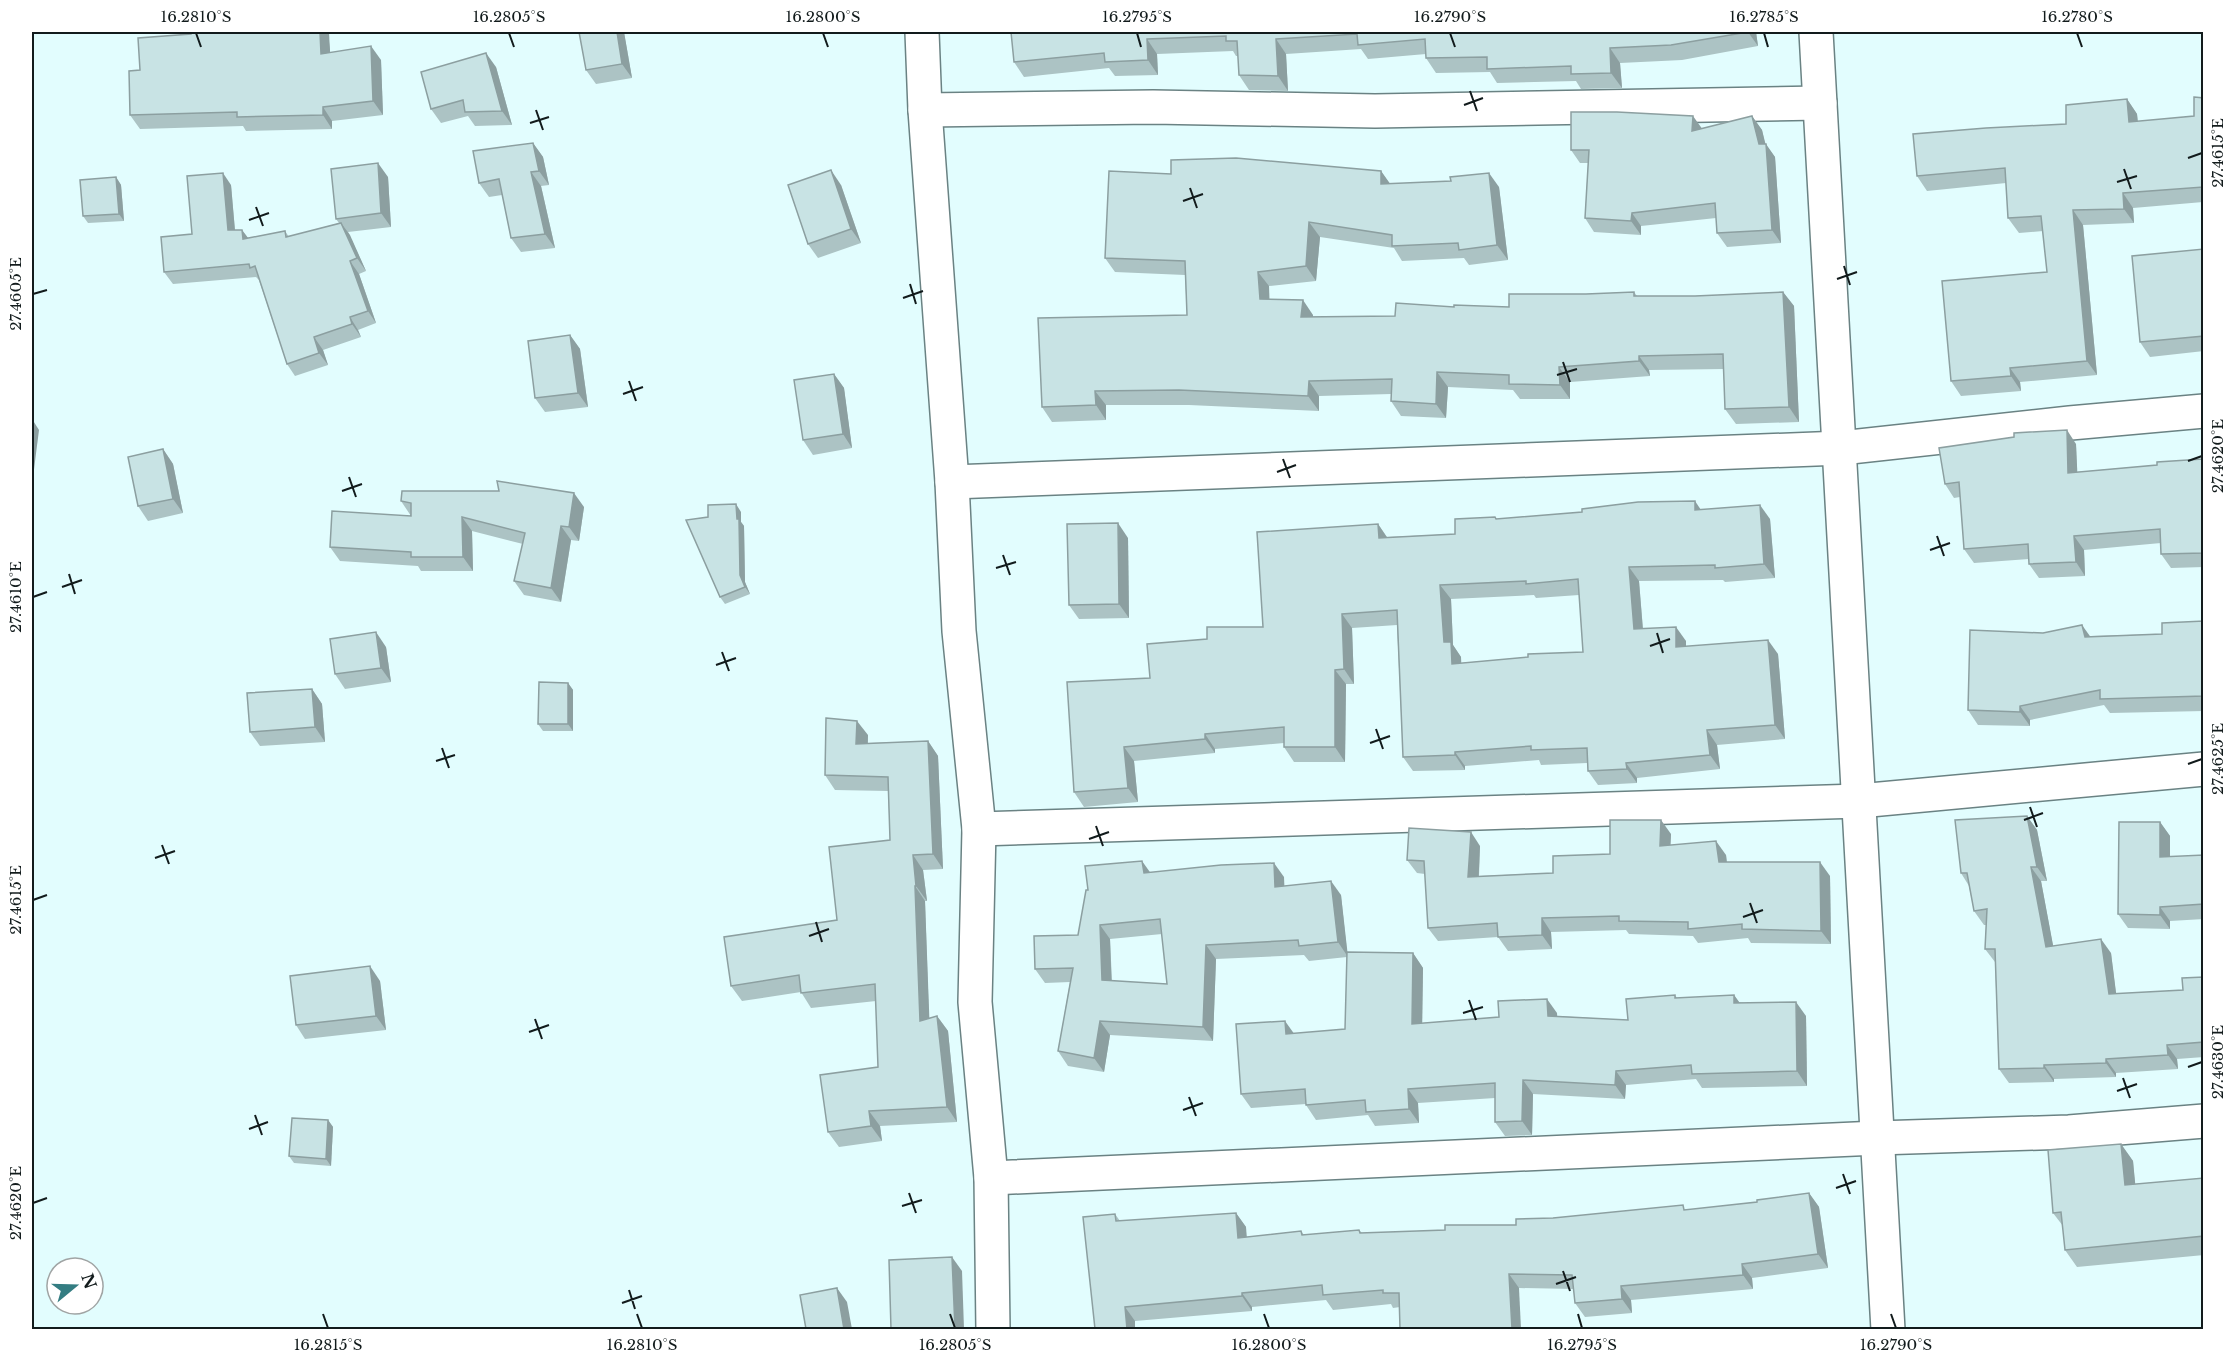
<svg xmlns="http://www.w3.org/2000/svg" width="2235" height="1361" font-family="'Libre Baskerville',serif">
  <style>
    .lines { fill: none; stroke-linecap: round; stroke-linejoin: round }
    .minor-casing { stroke: #6a8283; stroke-width: 36 }
    .minor { stroke: #fff; stroke-width: 33 }
    .wall { fill: #acc3c4; fill-rule: evenodd }
    .shaded-wall { fill: #8c9fa0 }
    .building { fill: #c8e3e4; stroke: #8c9fa0; stroke-width: 1.5; fill-rule: evenodd }
    .ticks { fill: none; stroke: #121b1c; stroke-width: 2 }
    .neatline { fill: none; stroke: #121b1c; stroke-width: 2 }
    .ticks-label { font-size: 15px; text-anchor: middle; fill: #121b1c }
  </style>
  <rect width="100%" height="100%" fill="#e2fdfe"/>
  <g class="lines">
    <defs>
      <g id="minor">
        <path d="M922,32L925,110L952,482L959,631L979,829L975,1002L991,1178L993,1330"/>
        <path d="M1816,32L1888,1330"/>
        <path d="M925,110L1153,107L1375,111L1820,103"/>
        <path d="M952,482L1841,448L2070,423L2204,411"/>
        <path d="M979,829L1859,801L2204,769"/>
        <path d="M991,1178L1877,1138L2069,1132L2204,1121"/>
      </g>
    </defs>
    <use href="#minor" class="minor-casing"/>
    <use href="#minor" class="minor"/>
  </g>
  <g class="wall">
    <path d="M191,32H328L330,52L381,60L383,115L332,121V129L246,131L243,126L140,129L130,115L140,70L191,34Z"/>
    <path d="M579,32H624L632,78L596,84L586,70Z"/>
    <path d="M1011,32H1756L1758,46L1682,60L1620,63L1622,88L1581,89L1576,81L1497,83L1490,72L1436,73L1426,58V54L1368,59L1361,49L1286,54L1288,91L1249,90L1239,75L1238,56H1236L1233,51L1157,54L1158,75L1115,76L1109,68L1024,77L1014,62Z"/>
    <path d="M496,67L512,125L475,126L468,116L441,123L431,109Z"/>
    <path d="M2204,98L2203,202L2133,208L2134,223L2083,225L2097,375L2020,382L2021,391L1961,396L1951,381L2047,272L2043,231L2019,233L2008,218L2006,183L1927,191L1917,176L2066,124L2127,99L2137,114L2138,122L2194,116Z"/>
    <path d="M1752,116L1762,130L1765,144L1775,157L1781,243L1727,247L1717,233L1716,218L1641,226V235L1594,232L1585,218L1588,163H1580L1571,150L1702,129Z"/>
    <path d="M533,143L543,157L549,185L541,186L555,248L521,252L511,238L502,195L489,197L479,183Z"/>
    <path d="M1381,171L1389,183L1499,187L1508,260L1469,265L1464,258L1402,261L1394,248L1320,237L1316,281L1269,286V299L1313,315V317L1395,316L1454,307H1509L1586,294L1634,292L1637,296H1695L1783,292L1794,306L1799,422L1736,424L1725,409L1724,369L1649,370L1650,376L1570,382V399H1520L1513,390L1448,387L1446,418L1401,416L1391,401V394L1319,396V411L1189,405H1106V420L1052,422L1042,407L1187,315L1185,275L1115,272L1105,258L1171,174Z"/>
    <path d="M116,177L121,185L124,221L88,223L83,216Z"/>
    <path d="M388,177L391,227L348,232L366,271L359,274L376,323L358,330L361,337L323,350L328,365L295,376L287,364L259,280L256,277L173,284L164,272L192,234L231,185L235,230H242L248,238L285,231L289,237L339,223L336,219Z"/>
    <path d="M841,185L861,243L818,258L808,244Z"/>
    <path d="M2204,249V351L2150,357L2140,342Z"/>
    <path d="M570,335L580,349L588,407L545,412L535,398Z"/>
    <path d="M834,374L844,388L852,448L813,455L803,440Z"/>
    <path d="M2076,444L2077,472L2157,465L2204,460V567L2171,568L2161,554V543L2084,550L2085,576L2039,578L2029,564V559L1974,563L1964,549L1960,497L1954,498L1945,484Z"/>
    <path d="M163,449L173,464L183,513L148,521L138,506Z"/>
    <path d="M401,501L584,507L579,541L571,540L561,602L524,595L514,581L523,544L472,531L473,571H421L418,566L340,561L330,547L411,516Z"/>
    <path d="M1701,509L1770,519L1775,578L1725,582L1723,580L1639,581L1643,629L1686,641V647L1778,654L1785,739L1717,745L1720,769L1637,778V783L1598,785L1588,771L1587,763L1541,765L1539,760L1465,766V770L1413,771L1403,757L1397,625L1352,628L1354,684H1346L1345,762H1294L1284,747V743L1215,749V753L1134,761L1138,802L1084,807L1074,792L1150,678L1207,639L1263,627L1378,524L1387,537L1455,534L1495,517L1497,519ZM1534,595L1536,598L1579,595L1583,652L1461,663V657L1453,645L1451,599Z"/>
    <path d="M741,512V522L744,526L745,582L750,594L725,604L720,597L708,517Z"/>
    <path d="M1128,538L1129,618L1079,619L1069,605Z"/>
    <path d="M2204,621V711L2110,713L2104,705L2030,720V726L1978,725L1968,710L2090,636L2162,634Z"/>
    <path d="M386,647L391,682L345,689L335,674Z"/>
    <path d="M568,683L573,690V731H543L538,724Z"/>
    <path d="M312,689L322,704L325,742L260,746L250,732Z"/>
    <path d="M868,735V743L928,741L938,756L943,869L923,870L927,901H925L929,1018L937,1016L948,1031L957,1122L880,1126L882,1141L839,1147L828,1132L878,1067L876,1001L811,1008L801,992L742,1001L731,986L837,920L890,840L888,791L835,790L825,775Z"/>
    <path d="M2027,816L2037,830L2047,881H2041L2053,946L2111,953L2116,994L2183,990L2204,977V1057L2177,1059L2178,1069L2116,1073V1077L2054,1079V1082L2009,1083L1999,1069L1995,962L1985,949L1986,925H1984L1974,911L1969,886L1961,873Z"/>
    <path d="M2160,822L2170,836V857L2204,855V919L2170,921V929L2128,928L2118,914Z"/>
    <path d="M1671,834L1670,845L1726,855L1727,862L1830,876L1831,944L1751,943L1748,938L1698,943L1693,936L1629,934L1626,930L1551,932L1552,949L1508,951L1498,937L1438,941L1428,928L1425,874L1417,873L1407,860L1480,846L1479,876L1553,873Z"/>
    <path d="M1151,872L1284,877V886L1341,895L1347,952L1413,953L1423,968L1422,1023L1557,1013V1016L1628,1020L1675,995L1677,998L1734,995L1739,1002L1806,1016L1807,1086L1702,1088L1696,1079L1626,1085L1625,1099L1533,1094L1532,1135L1505,1136L1495,1122V1098L1418,1103L1419,1123L1375,1126L1368,1115L1316,1120L1306,1105V1104L1251,1108L1241,1094L1294,1034L1345,1029L1347,957L1309,961L1304,955L1216,959L1213,1041L1110,1035L1104,1072L1068,1066L1058,1051L1070,982L1045,983L1035,969L1078,935ZM1162,934L1167,984L1112,981L1110,939Z"/>
    <path d="M380,981L386,1030L305,1039L296,1025Z"/>
    <path d="M328,1120L333,1127L331,1166L294,1163L289,1156Z"/>
    <path d="M2121,1144L2133,1161L2135,1184L2204,1178V1255L2077,1267L2065,1250L2063,1226L2053,1213Z"/>
    <path d="M1809,1193L1819,1207L1828,1268L1752,1278L1753,1289L1631,1300L1632,1313L1585,1317L1575,1303L1574,1289L1519,1288L1400,1307L1393,1308L1391,1304L1333,1310L1326,1300L1252,1307V1311L1135,1321V1329H1095L1115,1214L1120,1221L1236,1213L1246,1227V1237L1301,1231L1304,1235L1359,1230L1362,1233L1445,1230L1516,1225L1553,1218L1686,1210L1757,1202Z"/>
  </g>
  <g class="shaded-wall">
    <path d="M320,32H328L329,33L331,68L321,54Z"/>
    <path d="M617,32H624L632,78L622,64Z"/>
    <path d="M1748,32H1756L1758,46Z"/>
    <path d="M1147,39L1157,54L1158,75L1148,60Z"/>
    <path d="M1276,39L1286,54L1288,91L1278,76Z"/>
    <path d="M371,46L381,60L383,115L373,101Z"/>
    <path d="M1610,48L1620,63L1622,88L1611,73Z"/>
    <path d="M486,53L496,67L512,125L502,111Z"/>
    <path d="M2127,99L2137,114L2139,137L2129,122Z"/>
    <path d="M323,107L332,121V129L323,115Z"/>
    <path d="M1693,116L1703,130L1692,131Z"/>
    <path d="M1752,116L1762,130L1766,146V144L1775,157L1781,243L1772,230L1759,144Z"/>
    <path d="M533,143L543,157L549,185L539,171Z"/>
    <path d="M378,163L388,177L391,227L381,213Z"/>
    <path d="M831,170L841,185L861,243L851,229Z"/>
    <path d="M1381,171L1391,185L1381,184Z"/>
    <path d="M531,172L541,186L555,248L545,234Z"/>
    <path d="M223,173L231,185L236,243L228,230Z"/>
    <path d="M1489,173L1499,187L1508,260L1497,245Z"/>
    <path d="M116,177L121,185L124,221L119,214Z"/>
    <path d="M2123,193L2133,208L2134,223L2124,209Z"/>
    <path d="M2073,210L2083,225L2097,375L2087,361Z"/>
    <path d="M1632,213L1641,226V235L1631,221Z"/>
    <path d="M1309,222L1320,237L1316,281L1306,266Z"/>
    <path d="M341,223L350,235L366,271L357,258Z"/>
    <path d="M242,230L251,242L243,239Z"/>
    <path d="M350,261L359,274L376,323L368,311Z"/>
    <path d="M1258,272L1269,286L1270,314L1260,299Z"/>
    <path d="M1783,292L1794,306L1799,422L1789,407Z"/>
    <path d="M1303,300L1313,315L1312,332L1301,317Z"/>
    <path d="M350,317L358,330L361,337L352,324Z"/>
    <path d="M570,335L580,349L588,407L578,393Z"/>
    <path d="M314,337L323,350L328,365L319,353Z"/>
    <path d="M1639,356L1649,370L1650,376L1639,361Z"/>
    <path d="M1559,367L1570,382V399L1560,385Z"/>
    <path d="M2010,368L2020,382L2021,391L2011,376Z"/>
    <path d="M1437,372L1448,387L1446,418L1436,404Z"/>
    <path d="M834,374L844,388L852,448L843,434Z"/>
    <path d="M1309,381L1319,396V411L1308,396Z"/>
    <path d="M1095,391L1106,405V420L1096,405Z"/>
    <path d="M32,419L39,430L32,485Z"/>
    <path d="M2067,430L2076,444L2078,487L2068,473Z"/>
    <path d="M163,449L173,464L183,513L173,499Z"/>
    <path d="M574,493L584,507L579,541L569,527Z"/>
    <path d="M1695,501L1705,516L1695,510Z"/>
    <path d="M736,504L741,512V522L744,526L745,582L750,594L745,587L740,575Z"/>
    <path d="M1760,505L1770,519L1775,578L1764,564Z"/>
    <path d="M462,517L472,531L473,571L463,557Z"/>
    <path d="M1118,523L1128,538L1129,618L1119,604Z"/>
    <path d="M1378,524L1388,539L1379,538Z"/>
    <path d="M561,526L571,540L561,602L551,588Z"/>
    <path d="M2074,536L2084,550L2085,576L2076,562Z"/>
    <path d="M1629,567L1639,581L1644,644L1634,629Z"/>
    <path d="M1440,585L1451,599L1453,645L1461,657L1462,678L1452,664L1444,642Z"/>
    <path d="M1342,614L1352,628L1354,684L1344,669Z"/>
    <path d="M2082,625L2092,639L2085,637Z"/>
    <path d="M1676,627L1686,641V662L1676,647Z"/>
    <path d="M376,632L386,647L391,682L381,668Z"/>
    <path d="M1768,640L1778,654L1785,739L1775,725Z"/>
    <path d="M1335,670L1346,684L1345,762L1335,747Z"/>
    <path d="M568,683L573,690V731L568,724Z"/>
    <path d="M312,689L322,704L325,742L315,727Z"/>
    <path d="M2020,706L2030,720V726L2020,712Z"/>
    <path d="M857,721L868,735L867,759L856,744Z"/>
    <path d="M1707,730L1717,745L1720,769L1710,755Z"/>
    <path d="M1205,734L1215,749V753L1205,739Z"/>
    <path d="M928,741L938,756L943,869L933,854Z"/>
    <path d="M1124,747L1134,761L1138,802L1128,788Z"/>
    <path d="M1455,752L1465,766V770L1455,755Z"/>
    <path d="M1626,763L1637,778V783L1627,769Z"/>
    <path d="M2027,816L2037,830L2047,881L2037,867Z"/>
    <path d="M1661,820L1671,834L1670,860L1660,846Z"/>
    <path d="M2160,822L2170,836V871L2160,857Z"/>
    <path d="M1471,832L1480,846L1478,891L1468,877Z"/>
    <path d="M1716,841L1726,855L1728,876L1719,862Z"/>
    <path d="M913,855L923,870L927,901L916,886Z"/>
    <path d="M1142,861L1152,875L1144,873Z"/>
    <path d="M1820,862L1830,876L1831,944L1821,931Z"/>
    <path d="M1274,863L1284,877L1285,901L1275,887Z"/>
    <path d="M2031,867L2041,881L2056,961L2046,947Z"/>
    <path d="M1331,881L1341,895L1348,957L1338,942Z"/>
    <path d="M915,886L925,901L930,1036L920,1021Z"/>
    <path d="M2160,907L2170,921V929L2160,915Z"/>
    <path d="M1542,918L1551,932L1552,949L1542,935Z"/>
    <path d="M1100,925L1110,939L1112,995L1102,980Z"/>
    <path d="M2101,939L2111,953L2118,1008L2109,994Z"/>
    <path d="M1206,945L1216,959L1213,1041L1203,1027Z"/>
    <path d="M1413,953L1423,968L1422,1038L1412,1024Z"/>
    <path d="M370,966L380,981L386,1030L376,1016Z"/>
    <path d="M1734,995L1744,1009L1734,1003Z"/>
    <path d="M1547,999L1557,1013L1558,1030L1548,1016Z"/>
    <path d="M1796,1002L1806,1016L1807,1086L1797,1071Z"/>
    <path d="M937,1016L948,1031L957,1122L947,1107Z"/>
    <path d="M1100,1021L1110,1035L1104,1072L1094,1058Z"/>
    <path d="M1285,1021L1295,1035L1286,1034Z"/>
    <path d="M2167,1045L2177,1059L2178,1069L2168,1055Z"/>
    <path d="M2106,1059L2116,1073V1077L2106,1063Z"/>
    <path d="M2044,1065L2054,1079V1082L2044,1068Z"/>
    <path d="M1616,1071L1626,1085L1625,1099L1615,1085Z"/>
    <path d="M1523,1080L1533,1094L1532,1135L1522,1121Z"/>
    <path d="M1408,1089L1418,1103L1419,1123L1409,1109Z"/>
    <path d="M869,1111L880,1126L882,1141L871,1126Z"/>
    <path d="M328,1120L333,1127L331,1166L326,1159Z"/>
    <path d="M2121,1144L2133,1161L2137,1202L2125,1185Z"/>
    <path d="M1809,1193L1819,1207L1828,1268L1818,1254Z"/>
    <path d="M1236,1213L1246,1227L1248,1252L1238,1238Z"/>
    <path d="M952,1257L962,1271L964,1329H955Z"/>
    <path d="M1742,1264L1752,1278L1753,1289L1743,1275Z"/>
    <path d="M1509,1274L1519,1288L1521,1329H1512Z"/>
    <path d="M1621,1286L1631,1300L1632,1313L1622,1299Z"/>
    <path d="M837,1288L847,1302L852,1329H844Z"/>
    <path d="M1242,1293L1252,1307V1311L1242,1296Z"/>
    <path d="M1125,1307L1135,1321V1329H1127Z"/>
  </g>
  <g class="building">
    <path d="M191,32H320L321,54L371,46L373,101L323,107V115L237,117V112L130,115L129,71L140,70L138,38L191,34Z"/>
    <path d="M579,32H617L622,64L586,70Z"/>
    <path d="M1011,32H1748L1671,45L1610,48L1611,73L1571,74V66L1487,69V57L1426,58L1425,39L1358,45L1357,34L1276,39L1278,76L1239,75L1237,41H1226V36L1147,39L1148,60L1105,62L1104,53L1014,62Z"/>
    <path d="M486,53L502,111L465,112L463,100L431,109L421,72Z"/>
    <path d="M2194,97L2204,98V215L2203,187L2123,193L2124,209L2073,210L2087,361L2010,368L2011,376L1951,381L1942,281L2047,272L2041,216L2008,218L2005,168L1917,176L1913,134L1986,128L2066,124V105L2127,99L2129,122L2194,116Z"/>
    <path d="M1571,112H1617L1693,116L1692,131L1752,116L1759,144H1766L1772,230L1717,233L1715,203L1632,213L1631,221L1585,218L1589,150H1571Z"/>
    <path d="M533,143L539,171L531,172L545,234L511,238L499,179L479,183L473,151Z"/>
    <path d="M1236,158L1381,171V184L1451,181L1450,177L1489,173L1497,245L1459,250L1458,243L1392,246V235L1309,222L1306,266L1258,272L1260,299L1303,300L1301,317L1395,316L1396,303L1454,307V305L1509,307V294H1586L1634,292V296H1695L1783,292L1789,407L1725,409L1723,354L1639,356V361L1559,367L1560,385L1509,384V375L1437,372L1436,404L1391,401L1392,379L1309,381L1308,396L1179,390L1095,391L1096,405L1042,407L1038,318L1187,315L1185,261L1105,258L1109,171L1171,174V160Z"/>
    <path d="M378,163L381,213L336,219L331,169Z"/>
    <path d="M831,170L851,229L808,244L788,185Z"/>
    <path d="M223,173L228,230H242L243,239L285,231L286,237L341,223L357,258L350,261L368,311L350,317L352,324L314,337L319,353L287,364L255,266L250,268L249,264L164,272L161,237L192,234L187,176Z"/>
    <path d="M116,177L119,214L83,216L80,180Z"/>
    <path d="M2204,249V336L2140,342L2132,256Z"/>
    <path d="M570,335L578,393L535,398L528,341Z"/>
    <path d="M834,374L843,434L803,440L794,380Z"/>
    <path d="M2067,430L2068,473L2157,465V462L2203,459L2204,553L2161,554L2160,529L2074,536L2076,562L2029,564L2028,544L1964,549L1959,482L1945,484L1939,448L2014,437V433Z"/>
    <path d="M163,449L173,499L138,506L128,457Z"/>
    <path d="M497,481L574,493L569,527L561,526L551,588L514,581L525,533L462,517L463,557H411V552L330,547L332,511L411,516V503L401,501L402,491H499Z"/>
    <path d="M1695,501V510L1760,505L1764,564L1715,568V565L1629,567L1634,629L1676,627V647L1768,640L1775,725L1707,730L1710,755L1626,763L1627,769L1588,771L1587,748L1531,750V746L1455,752V755L1403,757L1397,610L1342,614L1344,669L1335,670V747H1284V727L1205,734V739L1124,747L1128,788L1074,792L1067,682L1150,678L1147,644L1207,639V627H1263L1257,532L1378,524L1379,538L1455,534V519L1495,517L1496,519L1582,512V509L1638,502ZM1578,579L1583,652L1528,654V657L1452,664L1451,642H1444L1440,585L1526,581V584Z"/>
    <path d="M736,504L737,519H739L740,575L745,587L720,597L686,520L708,517V505Z"/>
    <path d="M1118,523L1119,604L1069,605L1067,524Z"/>
    <path d="M2204,621V696L2100,699V690L2020,706V712L1968,710L1970,630L2043,633L2082,625L2085,637L2162,634V623Z"/>
    <path d="M376,632L381,668L335,674L330,639Z"/>
    <path d="M539,682L568,683V724H538Z"/>
    <path d="M312,689L315,727L250,732L247,693Z"/>
    <path d="M826,718L857,721L856,744L928,741L933,854L913,855L916,886H915L920,1021L937,1016L947,1107L869,1111L871,1126L828,1132L820,1075L878,1067L875,984L801,993L799,975L731,986L724,937L837,920L829,847L890,840L888,777L825,775Z"/>
    <path d="M2027,816L2037,867H2031L2046,947L2101,939L2109,994L2183,990L2182,978L2204,977V1042L2167,1045L2168,1055L2106,1059V1063L2044,1065V1068L1999,1069L1995,949H1985L1987,909L1974,911L1967,873H1961L1955,820Z"/>
    <path d="M1610,820H1661L1660,846L1716,841L1719,862H1820L1821,931L1742,929V924L1688,929V922L1619,921V916L1542,918V935L1498,937L1497,923L1428,928L1424,861L1407,860L1409,828L1471,832L1468,877L1553,873V856L1610,854Z"/>
    <path d="M2119,822H2160V857L2204,855V904L2160,907V915L2118,914Z"/>
    <path d="M1142,861L1144,873L1221,865L1274,863L1275,887L1331,881L1338,942L1299,946L1298,940L1206,945L1203,1027L1100,1021L1094,1058L1058,1051L1073,968L1035,969L1034,936L1078,935L1086,890H1088L1085,866ZM1160,919L1167,984L1102,980L1100,925Z"/>
    <path d="M1347,952L1413,953L1412,1024L1499,1017L1498,1001L1547,999L1548,1016L1628,1020L1626,999L1675,995V998L1734,995V1003L1796,1002L1797,1071L1692,1074L1691,1065L1616,1071L1615,1085L1523,1080L1522,1121L1495,1122V1083L1408,1089L1409,1109L1366,1112L1365,1100L1306,1105L1305,1089L1241,1094L1236,1024L1285,1021L1286,1034L1345,1029Z"/>
    <path d="M370,966L376,1016L296,1025L290,976Z"/>
    <path d="M292,1118L328,1120L326,1159L289,1156Z"/>
    <path d="M2121,1144L2125,1185L2204,1178V1236L2065,1250L2061,1212L2053,1213L2048,1150Z"/>
    <path d="M1809,1193L1818,1254L1742,1264L1743,1275L1621,1286L1622,1299L1575,1303L1572,1275L1509,1274L1512,1329H1400L1399,1293H1383V1290L1323,1295L1322,1285L1242,1293V1296L1125,1307L1127,1329H1095L1083,1217L1115,1214L1116,1221L1236,1213L1238,1238L1301,1231L1302,1235L1359,1230L1360,1233L1445,1230V1225H1516V1219L1553,1218L1683,1205L1684,1210L1757,1202V1200Z"/>
    <path d="M952,1257L955,1329H891L889,1260Z"/>
    <path d="M837,1288L844,1329H806L800,1295Z"/>
  </g>
  <path class="ticks" d="M196,33L201,47M509,33L514,47M823,33L828,47M1137,33L1141,47M1450,33L1455,47M1764,33L1768,47M2077,33L2082,47M1470,91L1477,111M1464,105L1483,98M536,110L543,130M530,123L549,117M2188,158L2202,153M2124,169L2131,189M2117,182L2137,176M1190,188L1197,208M1183,201L1203,194M256,207L263,226M249,220L269,213M1844,266L1850,285M1837,279L1857,272M910,284L916,304M33,294L47,290M903,298L923,291M1563,362L1570,382M1557,375L1577,369M629,381L636,401M623,394L643,387M1283,459L1290,478M2188,461L2202,456M1277,472L1296,465M349,477L356,497M342,491L362,484M1937,536L1944,556M1930,550L1950,543M1003,555L1010,575M996,568L1016,562M69,574L75,594M62,587L82,580M33,597L47,592M1657,633L1663,653M1650,646L1670,639M722,652L729,671M716,665L736,658M1376,729L1383,749M1370,743L1390,736M442,748L449,768M436,761L455,755M2188,764L2202,759M2030,807L2037,827M2024,820L2043,813M1096,826L1103,846M1089,839L1109,832M162,845L169,864M155,858L175,851M33,900L47,895M1750,903L1757,923M1743,917L1763,910M816,922L822,942M809,936L829,929M1469,1000L1476,1020M1463,1013L1483,1007M535,1019L542,1039M529,1032L549,1025M2188,1067L2202,1062M2123,1078L2130,1098M2117,1091L2137,1084M1189,1097L1196,1116M1183,1110L1203,1103M255,1115L262,1135M249,1129L268,1122M1843,1174L1850,1194M1836,1188L1856,1181M909,1193L916,1213M33,1203L47,1198M902,1206L922,1200M1563,1271L1570,1291M1556,1284L1576,1277M629,1290L635,1309M622,1303L642,1296M323,1314L328,1328M637,1314L642,1328M950,1314L955,1328M1264,1314L1269,1328M1578,1314L1582,1328M1891,1314L1896,1328"/>
  <rect width="2235" height="1361" fill="none" stroke="#ffffff" stroke-width="66"/>
  <g transform="translate(75 1286) rotate(71)"><circle r="28" fill="#ffffff" stroke="#a0a4a4" stroke-width="1.5"/>
  <path d="M0-4.5L10 22L0 15L-10 22Z" fill="#347d82"/>
  <text y="-9" font-size="16" font-weight="bold" text-anchor="middle" fill="#121b1c">N</text>
  </g>
  <rect x="33" y="33" width="2169" height="1295" class="neatline"/>
  <g class="ticks-label">
    <text x="196" y="22">16.2810°S</text>
    <text x="509" y="22">16.2805°S</text>
    <text x="823" y="22">16.2800°S</text>
    <text x="1137" y="22">16.2795°S</text>
    <text x="1450" y="22">16.2790°S</text>
    <text x="1764" y="22">16.2785°S</text>
    <text x="2077" y="22">16.2780°S</text>
    <text transform="translate(2218 153) rotate(-90)" y="5">27.4615°E</text>
    <text transform="translate(16 294) rotate(-90)" y="5">27.4605°E</text>
    <text transform="translate(2218 456) rotate(-90)" y="5">27.4620°E</text>
    <text transform="translate(16 597) rotate(-90)" y="5">27.4610°E</text>
    <text transform="translate(2218 759) rotate(-90)" y="5">27.4625°E</text>
    <text transform="translate(16 900) rotate(-90)" y="5">27.4615°E</text>
    <text transform="translate(2218 1062) rotate(-90)" y="5">27.4630°E</text>
    <text transform="translate(16 1203) rotate(-90)" y="5">27.4620°E</text>
    <text x="328" y="1350">16.2815°S</text>
    <text x="642" y="1350">16.2810°S</text>
    <text x="955" y="1350">16.2805°S</text>
    <text x="1269" y="1350">16.2800°S</text>
    <text x="1582" y="1350">16.2795°S</text>
    <text x="1896" y="1350">16.2790°S</text>
  </g>
</svg>
